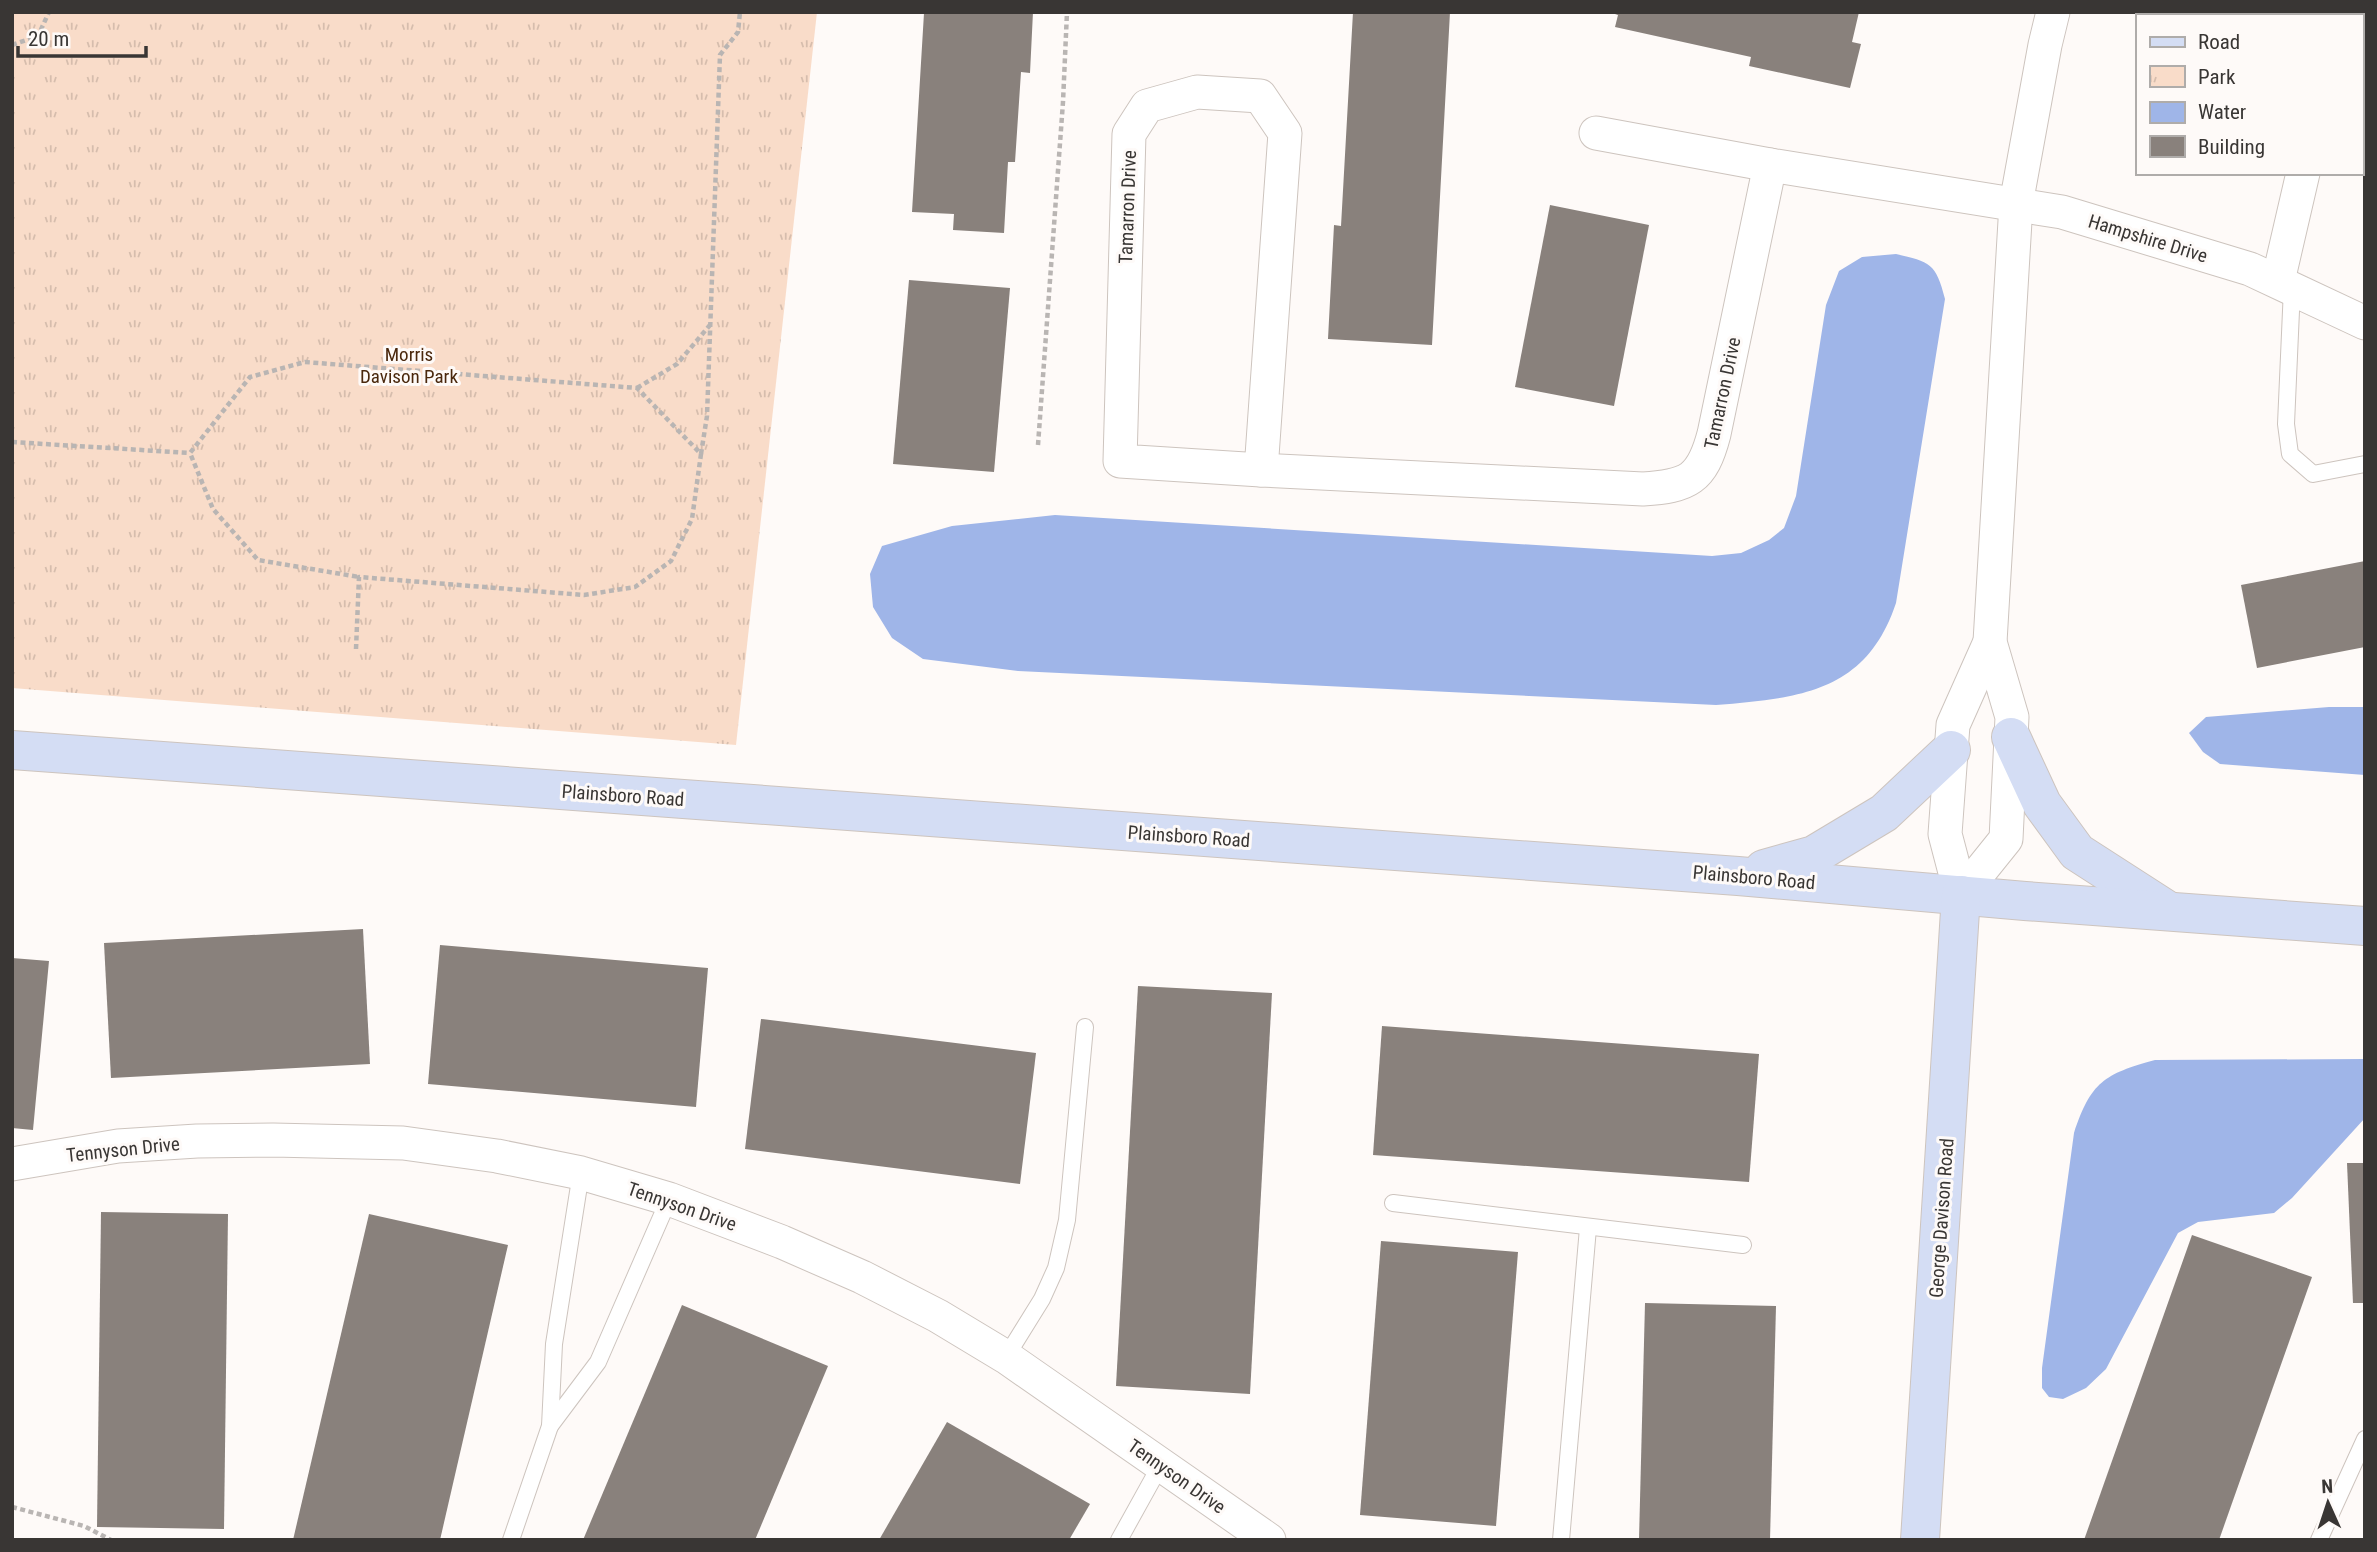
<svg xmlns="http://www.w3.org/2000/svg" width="2377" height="1552" font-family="'Roboto Condensed',sans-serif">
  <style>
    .park { fill: url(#park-tufts) }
    .water { fill: #9fb5e8 }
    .building { fill: #89817c }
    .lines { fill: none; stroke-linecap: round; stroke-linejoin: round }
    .lane-casing { stroke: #cdc4be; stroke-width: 18 }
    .street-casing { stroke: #cdc4be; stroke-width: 35 }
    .secondary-casing { stroke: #cdc4be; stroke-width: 40 }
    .path { stroke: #b9b5b3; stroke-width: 4.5; stroke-dasharray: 5 3.5; stroke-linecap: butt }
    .lane { stroke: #fff; stroke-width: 16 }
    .street { stroke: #fff; stroke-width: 33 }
    .secondary { stroke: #d4ddf4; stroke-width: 38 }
    .labels { text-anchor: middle; stroke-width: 6; stroke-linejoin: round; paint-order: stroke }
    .street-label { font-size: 19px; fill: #393634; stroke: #fefaf8 }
    .park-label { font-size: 19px; fill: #4a280d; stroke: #fefaf8 }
  </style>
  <defs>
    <pattern id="park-tufts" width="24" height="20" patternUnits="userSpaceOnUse" patternTransform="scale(1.75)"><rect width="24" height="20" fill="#f9dcc9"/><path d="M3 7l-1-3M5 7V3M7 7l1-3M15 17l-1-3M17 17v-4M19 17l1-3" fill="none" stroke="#d6bdad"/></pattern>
  </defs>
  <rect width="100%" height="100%" fill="#fefaf8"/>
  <path class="park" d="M12,12H817L736,745L12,688Z"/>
  <g class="water">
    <path d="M1896,254C1930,262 1936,263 1945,299L1896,603C1866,693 1799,698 1716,705L1018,671L923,659L892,638L873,607L870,574L882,546L952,526L1055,515L1712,556L1741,553L1769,540L1784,528L1796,496L1826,305L1839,271L1862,257Z"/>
    <path d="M2329,707H2365V775L2220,764L2203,752L2189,733L2206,717Z"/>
    <path d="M2365,1059V1118L2292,1198L2274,1213L2198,1222L2178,1233L2106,1369L2086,1388L2063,1399L2049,1397L2042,1388V1368L2074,1133C2091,1082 2104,1074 2155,1060Z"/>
  </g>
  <g class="building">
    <path d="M936,12H1033L1030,73L1021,72L1015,162H1008L1004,233L953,230L954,214L912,212L924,13L936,14Z"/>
    <path d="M1353,12H1450L1432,345L1328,339L1334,225L1341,226Z"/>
    <path d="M1609,12H1859L1852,42L1861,44L1850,88L1749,66L1751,57L1615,27L1618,15Z"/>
    <path d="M2155,12H2243V16H2154Z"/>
    <path d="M1550,205L1649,225L1614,406L1515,387Z"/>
    <path d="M909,280L1010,288L994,472L893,464Z"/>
    <path d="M2365,561V647L2257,668L2241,585Z"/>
    <path d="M363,929L370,1064L111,1078L104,943Z"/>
    <path d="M440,945L708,968L696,1107L428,1084Z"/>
    <path d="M12,958L49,961L33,1130L12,1128Z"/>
    <path d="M1138,986L1272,993L1250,1394L1116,1386Z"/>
    <path d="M761,1019L1036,1053L1020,1184L745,1149Z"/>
    <path d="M1382,1026L1759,1054L1749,1182L1373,1155Z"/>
    <path d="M2347,1163H2365V1303H2353Z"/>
    <path d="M101,1212L228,1214L224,1529L97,1527Z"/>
    <path d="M369,1214L508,1245L440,1540H293Z"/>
    <path d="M2192,1235L2312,1277L2219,1540H2084Z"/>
    <path d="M1381,1241L1518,1252L1496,1526L1360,1515Z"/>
    <path d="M1645,1303L1776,1306L1770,1540H1639Z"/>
    <path d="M682,1305L828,1366L755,1540H583Z"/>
    <path d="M947,1422L1090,1504L1069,1540H879Z"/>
  </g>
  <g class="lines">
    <defs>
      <g id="lane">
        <path d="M2292,288L2286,424L2290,454L2313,474L2365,464"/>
        <path d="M1393,1203L1743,1245"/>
        <path d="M1006,1357L1042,1299L1056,1268L1067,1220L1085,1027"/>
        <path d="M550,1426L598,1362L669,1199"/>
        <path d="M511,1540L550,1426L554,1344L581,1173"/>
        <path d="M1119,1540L1160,1466"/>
        <path d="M1561,1540L1588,1228"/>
        <path d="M2319,1540L2365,1439"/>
      </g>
      <g id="street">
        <path d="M2339,16L2340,12"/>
        <path d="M1197,92L1260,96L1285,133L1261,470L1120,461L1129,134L1147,106Z"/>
        <path d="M1596,133L1770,165L2062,212L2250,269L2365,323"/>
        <path d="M2278,281L2303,173"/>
        <path d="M1261,470L1643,489C1688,486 1702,480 1714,434L1770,165"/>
        <path d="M1961,895L2006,839L2012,717L1990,642L2016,204L2045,45L2053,12"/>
        <path d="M1961,895L1945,834L1953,725L1990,642"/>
        <path d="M12,1164L118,1146L197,1141L273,1140L403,1143L497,1156L581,1173L669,1199L782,1242L862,1277L938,1316L1006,1357L1269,1540"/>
      </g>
      <g id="secondary">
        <path d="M2011,737L2042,804L2077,852L2167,910"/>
        <path d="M12,750L1738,876L2025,901L2365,926"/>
        <path d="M1764,869L1814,855L1884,813L1951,750"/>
        <path d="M1920,1540L1961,895"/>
      </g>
    </defs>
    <use href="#lane" class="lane-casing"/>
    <use href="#street" class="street-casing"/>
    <use href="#secondary" class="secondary-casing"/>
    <g class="path">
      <path d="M12,45L38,36L49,12"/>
      <path d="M637,388L677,364L710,325"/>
      <path d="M12,442L190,453"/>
      <path d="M1038,445L1063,102L1067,12"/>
      <path d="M701,454L707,416L720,55L738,32L740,12"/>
      <path d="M356,649L359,577L584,595L635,587L671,561L692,519L701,454L637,388L305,362L250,377L190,453L213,509L258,560L359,577"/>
      <path d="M12,1507L84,1526L111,1540"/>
    </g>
    <use href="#lane" class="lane"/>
    <use href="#street" class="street"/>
    <use href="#secondary" class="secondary"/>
  </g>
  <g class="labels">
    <g class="street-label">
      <text transform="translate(1127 207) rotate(-88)" y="7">Tamarron Drive</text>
      <text transform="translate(2148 238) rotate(17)" y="7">Hampshire Drive</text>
      <text transform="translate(1722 393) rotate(-78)" y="7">Tamarron Drive</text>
      <text transform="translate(623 795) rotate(4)" y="7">Plainsboro Road</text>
      <text transform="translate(1189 836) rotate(4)" y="7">Plainsboro Road</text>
      <text transform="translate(1754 877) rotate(5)" y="7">Plainsboro Road</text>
      <text transform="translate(123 1149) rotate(-6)" y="7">Tennyson Drive</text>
      <text transform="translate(682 1206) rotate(19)" y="7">Tennyson Drive</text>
      <text transform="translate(1941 1218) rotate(-86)" y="7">George Davison Road</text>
      <text transform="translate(1177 1476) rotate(35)" y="7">Tennyson Drive</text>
    </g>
    <g class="park-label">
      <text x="409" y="361">Morris<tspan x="409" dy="22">Davison Park</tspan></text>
    </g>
  </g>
  <rect width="2377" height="1552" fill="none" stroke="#393634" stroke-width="28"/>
  <rect x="2136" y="14" width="228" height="161" fill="#fefaf8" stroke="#afacaa" stroke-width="2"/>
  <rect x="2150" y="37" width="35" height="10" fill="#d4ddf4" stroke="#afacaa" stroke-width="2"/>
  <text x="2198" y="49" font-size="21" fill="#393634">Road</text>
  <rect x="2150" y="66" width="35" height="21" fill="url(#park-tufts)" stroke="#afacaa" stroke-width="2"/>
  <text x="2198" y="84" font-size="21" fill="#393634">Park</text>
  <rect x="2150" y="102" width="35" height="21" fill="#9fb5e8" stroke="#afacaa" stroke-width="2"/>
  <text x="2198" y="119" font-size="21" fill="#393634">Water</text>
  <rect x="2150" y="136" width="35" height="21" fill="#89817c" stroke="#afacaa" stroke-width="2"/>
  <text x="2198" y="154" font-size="21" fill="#393634">Building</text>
  <g transform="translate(2328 1503) rotate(357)" stroke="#fefaf8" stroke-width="5" paint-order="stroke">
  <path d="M0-5L12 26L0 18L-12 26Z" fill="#393634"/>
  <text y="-10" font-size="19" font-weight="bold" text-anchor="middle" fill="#393634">N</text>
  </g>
  <path d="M18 46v10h128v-10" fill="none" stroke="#393634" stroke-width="3.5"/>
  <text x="28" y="46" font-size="21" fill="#393634" stroke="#fefaf8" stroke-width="5" paint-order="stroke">20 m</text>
</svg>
